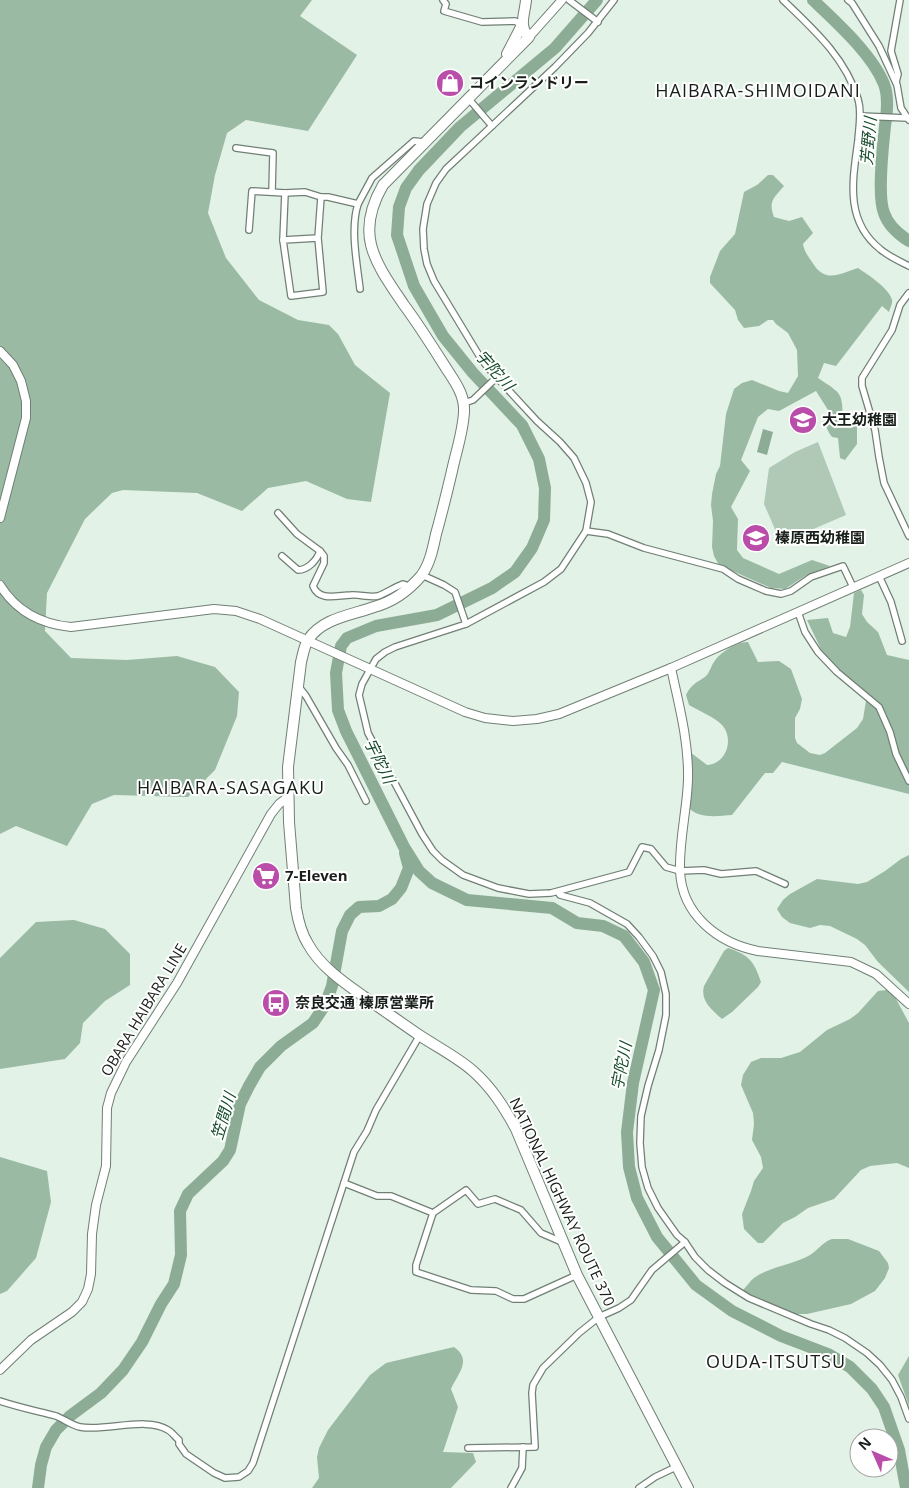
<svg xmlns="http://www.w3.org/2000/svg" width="909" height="1488" font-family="'Open Sans','Noto Sans JP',sans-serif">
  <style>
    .green { fill: #b0c9b6 }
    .forest { fill: #9abaa3 }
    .water { fill: #8cac95 }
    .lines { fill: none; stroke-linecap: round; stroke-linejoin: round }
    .river { stroke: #8cac95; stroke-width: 12 }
    .street-casing { stroke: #717f75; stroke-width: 8 }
    .secondary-casing { stroke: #717f75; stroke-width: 10 }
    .highway-casing { stroke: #717f75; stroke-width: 12 }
    .street { stroke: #fff; stroke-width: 5.5 }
    .secondary { stroke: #fff; stroke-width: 8 }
    .highway { stroke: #fff; stroke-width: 10 }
    .labels { text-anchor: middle; stroke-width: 4; stroke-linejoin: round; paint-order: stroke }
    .poi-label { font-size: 15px; font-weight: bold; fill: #181e1a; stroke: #fff; text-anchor: start }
    .street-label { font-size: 15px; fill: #181e1a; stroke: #fff }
    .water-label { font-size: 16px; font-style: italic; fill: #174d2c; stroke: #fff }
    .quarter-label { font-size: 18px; letter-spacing: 1px; fill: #181e1a; stroke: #fff }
  </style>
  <rect width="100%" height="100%" fill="#e2f2e6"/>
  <path class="green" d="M818,442L846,515L781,543L764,504L769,468L795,452Z"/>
  <g class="forest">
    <path d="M0,0H312L300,16L357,55L308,131L246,120L227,133L215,175L208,213L226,258L259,300L298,320L329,325L338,334L355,365L390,393L371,502L347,499L306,481L268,488L242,511L197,493L123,490L112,493L85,519L47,593L45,631L71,658L127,660L177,656L215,667L239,692L237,716L215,770L188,797L114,795L92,804L67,846L16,826L0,834Z"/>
    <path d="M768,175H773L784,186C774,198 768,201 774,217L789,221L802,217L813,233L803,244C804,251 808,256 812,262C825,284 839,274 858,268C867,274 890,289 892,300C893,303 890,308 889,312L882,306L836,366L824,363L818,378C823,382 830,385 835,390C845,397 842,414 842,425H857V444L845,460L840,458L838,438L832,437C825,428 824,421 828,410L816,391L779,411L768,409L758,417L741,460L750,471L731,507L738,519L737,550L743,558L779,574L812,560L830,566L805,576L785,589L771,588L719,565L714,556L712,547L713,521L711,505L712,494L716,474L720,466L726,414L734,389L742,383L752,380L779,391L788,393L798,376L797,350L788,333L776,324L773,320H768L759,326L744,328L738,320L735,310L710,283V277L720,251L735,234L744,192L757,185Z"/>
    <path d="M861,590L864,595L862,614L867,622L878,632L887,655L909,660V794L782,762L773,773H765L732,815C718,816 699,819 689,808L690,752L707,765C726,764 734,740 723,726C715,717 699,711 689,705L686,695C693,682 696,684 706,676C710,672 711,666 714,662C719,653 738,641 748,642L758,662L779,661L791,669L802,699L800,709L795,718V738L797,743L810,753L820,755L825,753L857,728L863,719L867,695L861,687L829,666L807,620L828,618L833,633L846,637L850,627L854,593Z"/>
    <path d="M909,855V992L878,962L865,945L857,939L830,926L820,925L810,928L790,923L782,917L777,909L783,900L790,894L817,879L858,884L867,882L885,871L901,859Z"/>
    <path d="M74,920L105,929L130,954V985L105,1001L83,1023L80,1043L65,1059L0,1069V958L36,922Z"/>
    <path d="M728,948C749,955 754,961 761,982L758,987L732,1012L722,1019C712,1010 700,1001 704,986L724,951Z"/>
    <path d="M887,990L895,997L909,1023V1168L897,1163L870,1166L861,1170L834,1199L808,1208L795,1217L783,1223L763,1243H758L744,1229L742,1214L751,1191L754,1181L763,1168L761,1157L752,1140L754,1124L753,1113L741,1085L743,1075L751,1062L761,1058H781L800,1052L827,1030L850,1019L858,1013L878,991Z"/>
    <path d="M0,1157L47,1171L51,1202L36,1258L7,1291L0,1294Z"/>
    <path d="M832,1239H848L879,1251L888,1263L889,1268L885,1278L875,1291L851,1304L807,1314H794L749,1296L743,1290C747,1286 750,1281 754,1278C771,1266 793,1265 810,1255C818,1250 823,1242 832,1239Z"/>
    <path d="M454,1347C472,1360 459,1372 451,1389L458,1407L443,1452L473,1453L476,1462L451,1488H312L319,1478L317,1457L319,1448L328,1430L370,1375L386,1363Z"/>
    <path d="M909,1356V1406L898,1375Z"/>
  </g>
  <path class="water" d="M763,429L773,432L767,455L757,452Z"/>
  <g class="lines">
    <g class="river">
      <path d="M597,0L555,48L460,127L419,170L406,188L399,207L397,235L414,286L443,336L473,373L522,425L539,459L545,488L544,520L532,548L515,572L492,588L437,615L376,626L347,638L341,646L336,673L338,710L346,731L404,847L419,871L432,883L467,900L552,908L577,923L603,926L624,936L644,962L654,990L633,1083L627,1132L629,1167L637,1198L657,1237L696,1285L732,1311L781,1336L828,1354L850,1367L872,1389L884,1407L899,1450L906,1488"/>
      <path d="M813,0C836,22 872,54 884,84C889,97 887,113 885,126C883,146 877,195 884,213C888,225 898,234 909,241"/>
      <path d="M38,1488L41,1465L46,1447L56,1430L70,1416L101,1393L123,1370L142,1342L161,1304L174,1284L181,1255L180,1211L188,1194L223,1161L230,1150L240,1104L249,1086L260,1067L281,1046L313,1023L325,1005L332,986L342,931L350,915L359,907L379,906L392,899L401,888L409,868L405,853"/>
    </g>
    <defs>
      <g id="street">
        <path d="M443,0L446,4L444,11L482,22L515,21L522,25"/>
        <path d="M569,0L598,22"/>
        <path d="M614,0L588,33L555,67L446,169L436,183L427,204L423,229L424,249L427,264L434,281L480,357L489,369L537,421L560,442L574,458L586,483L591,502L586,531L561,569L544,582L466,624L395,647L385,652L376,659L362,684L359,695L368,733L422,834L433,851L442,860L463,875L498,888L529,894L551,893L629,872L642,847L651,849L666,867L680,871L704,870L721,874L756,871L785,884"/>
        <path d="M783,0C813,29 845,57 858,99C862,112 859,126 858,140C853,179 844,220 880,249C888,256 899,261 909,266"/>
        <path d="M848,0L852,3L879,46L897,85L901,108L909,120"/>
        <path d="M896,82L898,74L891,51L900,0"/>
        <path d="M468,98L492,126"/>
        <path d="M861,116L907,118"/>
        <path d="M236,148L273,153L272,192"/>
        <path d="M358,204C350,229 357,263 360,289"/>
        <path d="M249,230L252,191L285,193L305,192L321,197"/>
        <path d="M318,238L323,292L291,296L283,240L318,238L321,197H328L358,204L372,178L414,141L424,142"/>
        <path d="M283,240L285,193"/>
        <path d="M909,293L900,305L892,330L862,378V386L875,430L879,457L884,483L909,536"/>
        <path d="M464,403L473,400L496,378"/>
        <path d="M278,513L297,534L320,551L324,556V563L313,586C319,602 338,595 351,595C359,594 370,598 378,596C386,593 395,587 403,584L406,585L408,588"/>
        <path d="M586,531L608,534L644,548L723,569L738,579L766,591L781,594L791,591L811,577L843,566L853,587"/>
        <path d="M282,556L298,570C308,570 317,560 320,551"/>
        <path d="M422,575L444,585L455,592L466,624"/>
        <path d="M879,576L891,602L902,641"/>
        <path d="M798,612L805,632L818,652L837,672L879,707L890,732L896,754L909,781"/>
        <path d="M299,687L306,696L336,748L348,765L366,801"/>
        <path d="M558,892L560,895L590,903L627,924L639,937L653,956L661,972L666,994V1015L659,1050L648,1086L641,1116L640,1143L642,1167L648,1188L658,1208L677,1235L685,1242L695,1257L708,1270L725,1283L749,1298L811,1324L829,1330L845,1338L867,1353L880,1365L892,1380L901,1397L909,1419"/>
        <path d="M344,1183L377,1196H391L433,1213"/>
        <path d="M564,1243L541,1233L521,1210L495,1199L478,1204L466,1190L433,1213L416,1265V1272L471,1290L496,1291L513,1299H524L577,1275"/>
        <path d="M0,1401C18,1407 37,1411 56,1416C64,1419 71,1425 80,1427C105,1432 147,1416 168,1430C172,1432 175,1437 179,1440V1444L186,1454L214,1473L225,1478L239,1477L248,1471L253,1463L354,1152L367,1131L376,1110L420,1035"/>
        <path d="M468,1448L535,1447L532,1393L533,1385L543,1368L579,1333L599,1317L619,1308L631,1300L652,1270L685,1242"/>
        <path d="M511,1488L522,1468L523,1447"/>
        <path d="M639,1488L655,1477L676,1467"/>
      </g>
      <g id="secondary">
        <path d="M529,37L562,0"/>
        <path d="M0,351L13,365L21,381L26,401V418L0,518"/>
        <path d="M0,585C16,611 41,624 71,627L214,609L236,611L260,619L465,712L485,718L513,721L537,719L559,714L671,668L909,563"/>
        <path d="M671,668C679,705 689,742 688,780C687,810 679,840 680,871C682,915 718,943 758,951L851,962L876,974L909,1004"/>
        <path d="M0,1370L31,1340L72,1312L82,1302L88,1289L91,1274L92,1234L96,1205L106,1166L107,1108L111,1093L126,1062L177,983L271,814L279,804L288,797"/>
      </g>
      <g id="highway">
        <path d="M526,0C525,14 518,26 529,37L383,185C354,235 375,262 404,305C419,325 432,346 446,368C455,382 465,395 464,412C463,432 456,452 452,471C447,492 442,513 436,534C433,548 430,564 421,576C409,590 392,602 374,607C352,615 322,618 308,640C304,646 303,655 301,662L288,767L289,822L296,908C298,920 301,933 308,944C320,966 343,982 363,996C382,1009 400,1022 419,1035C437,1047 457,1057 473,1071C492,1088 504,1107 516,1129L577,1275L688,1488"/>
        <path d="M507,54L522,25"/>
      </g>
    </defs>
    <use href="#street" class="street-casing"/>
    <use href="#secondary" class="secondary-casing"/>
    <use href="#highway" class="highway-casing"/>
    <use href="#street" class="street"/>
    <use href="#secondary" class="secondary"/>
    <use href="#highway" class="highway"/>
  </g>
  <defs>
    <symbol id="shop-disc" viewBox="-11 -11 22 22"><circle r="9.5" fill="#ba4caa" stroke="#fff"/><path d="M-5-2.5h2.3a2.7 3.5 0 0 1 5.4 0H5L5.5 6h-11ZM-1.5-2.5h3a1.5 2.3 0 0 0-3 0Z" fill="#fff"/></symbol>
    <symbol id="school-disc" viewBox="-11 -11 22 22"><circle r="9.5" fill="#ba4caa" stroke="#fff"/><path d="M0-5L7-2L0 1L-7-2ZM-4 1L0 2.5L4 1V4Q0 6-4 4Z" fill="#fff"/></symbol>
    <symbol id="supermarket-disc" viewBox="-11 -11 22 22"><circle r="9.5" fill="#ba4caa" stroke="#fff"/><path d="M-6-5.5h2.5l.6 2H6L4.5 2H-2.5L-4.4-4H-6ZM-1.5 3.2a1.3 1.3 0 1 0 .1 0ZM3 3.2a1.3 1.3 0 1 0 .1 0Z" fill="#fff"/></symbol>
    <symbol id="bus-disc" viewBox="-11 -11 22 22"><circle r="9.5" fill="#ba4caa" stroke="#fff"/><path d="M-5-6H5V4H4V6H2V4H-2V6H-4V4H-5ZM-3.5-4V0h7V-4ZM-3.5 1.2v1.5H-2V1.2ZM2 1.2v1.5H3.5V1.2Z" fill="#fff"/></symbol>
  </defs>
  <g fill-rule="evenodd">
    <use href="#shop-disc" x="434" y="67" width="32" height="32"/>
    <use href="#school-disc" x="787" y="404" width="32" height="32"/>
    <use href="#school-disc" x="740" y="522" width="32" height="32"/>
    <use href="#supermarket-disc" x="250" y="860" width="32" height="32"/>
    <use href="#bus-disc" x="260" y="987" width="32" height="32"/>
  </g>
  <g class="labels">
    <g class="poi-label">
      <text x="469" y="88">コインランドリー</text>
      <text x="822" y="425">大王幼稚園</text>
      <text x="775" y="543">榛原西幼稚園</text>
      <text x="285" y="881">7-Eleven</text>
      <text x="295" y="1008">奈良交通 榛原営業所</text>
    </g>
    <g class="street-label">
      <text transform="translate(144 1010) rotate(-59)" y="5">OBARA HAIBARA LINE</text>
      <text transform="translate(562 1202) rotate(65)" y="5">NATIONAL HIGHWAY ROUTE 370</text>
    </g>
    <g class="water-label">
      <text transform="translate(868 141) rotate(-85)" y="6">芳野川</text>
      <text transform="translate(495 370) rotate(48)" y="6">宇陀川</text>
      <text transform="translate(380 761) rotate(64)" y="6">宇陀川</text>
      <text transform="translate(621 1066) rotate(-79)" y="6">宇陀川</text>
      <text transform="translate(223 1116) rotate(-73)" y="6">笠間川</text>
    </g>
    <g class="quarter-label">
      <text x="758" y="97">HAIBARA-SHIMOIDANI</text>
      <text x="231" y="794">HAIBARA-SASAGAKU</text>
      <text x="776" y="1368">OUDA-ITSUTSU</text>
    </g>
  </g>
  <g transform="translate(874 1453) rotate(315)"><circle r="24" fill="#ffffff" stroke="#a3a5a3"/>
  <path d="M0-4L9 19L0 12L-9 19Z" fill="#ba4caa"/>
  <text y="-8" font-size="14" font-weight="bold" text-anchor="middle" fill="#181e1a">N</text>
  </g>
</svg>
